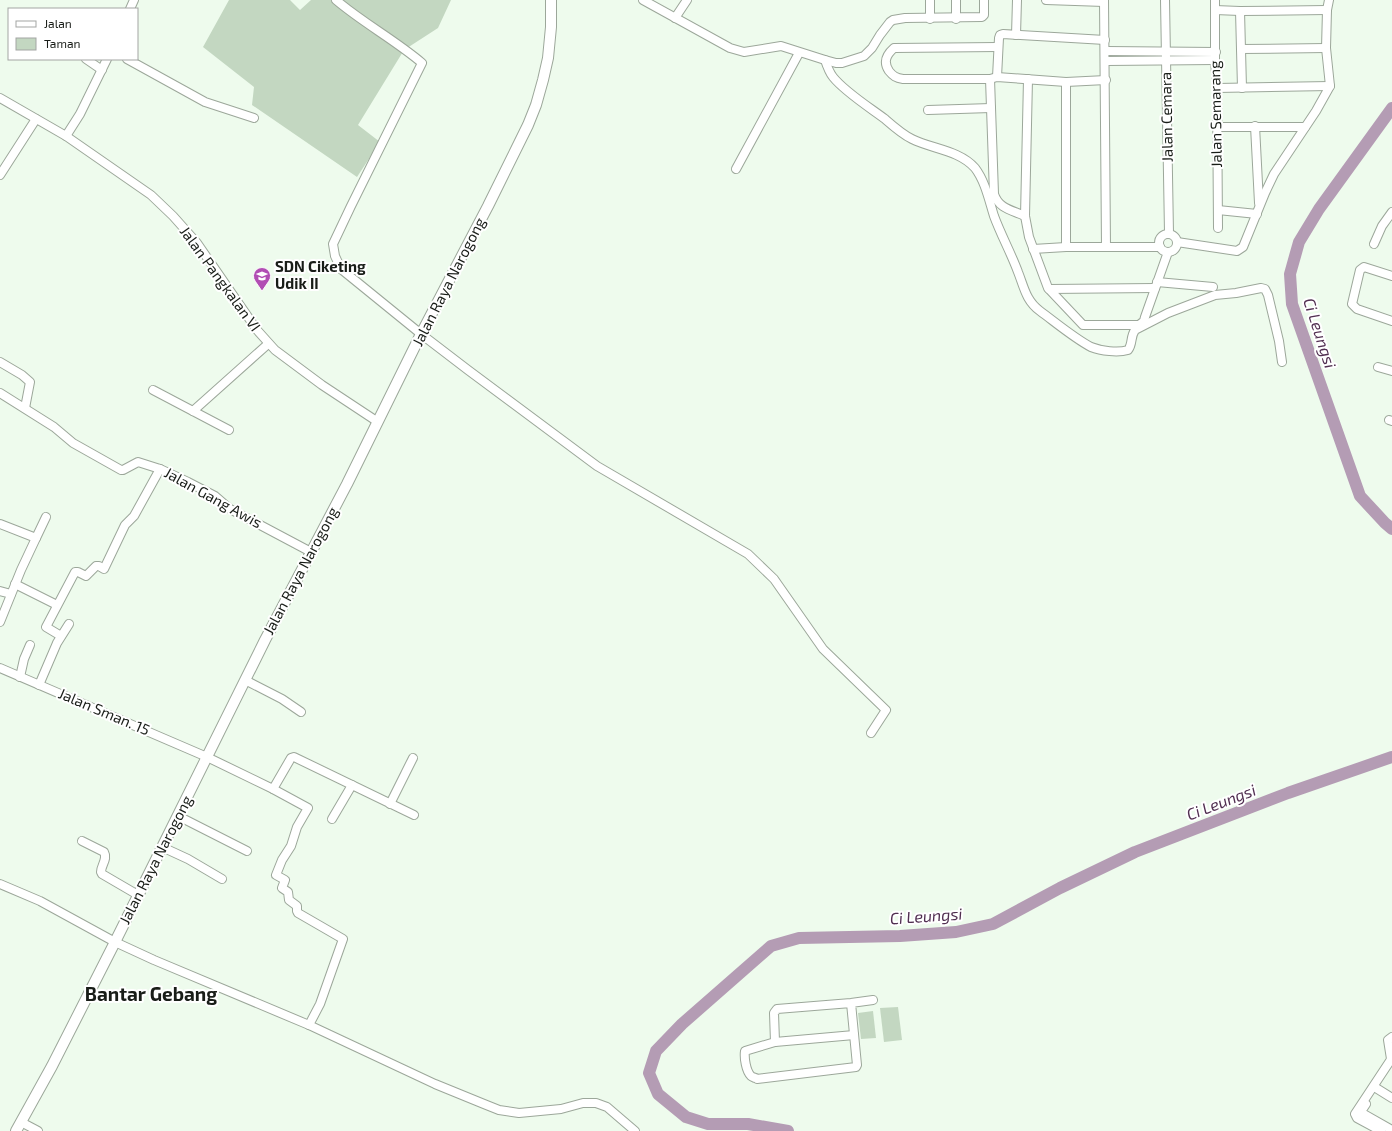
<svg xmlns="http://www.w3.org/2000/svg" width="1392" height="1131" font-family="'Exo 2',sans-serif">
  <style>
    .green { fill: #c3d7c1 }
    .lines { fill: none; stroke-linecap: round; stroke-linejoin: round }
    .river { stroke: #b49cb4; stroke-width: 12 }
    .minor-casing { stroke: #9ca79a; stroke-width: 10 }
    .major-casing { stroke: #9ca79a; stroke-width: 12 }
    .minor { stroke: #fff; stroke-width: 8 }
    .major { stroke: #fff; stroke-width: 10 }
    .labels { text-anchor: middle; stroke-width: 4; stroke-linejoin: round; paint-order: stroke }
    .street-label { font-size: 15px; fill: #191d18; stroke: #fff }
    .poi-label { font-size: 15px; font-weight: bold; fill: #191d18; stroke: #fff; text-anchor: start }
    .water-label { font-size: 16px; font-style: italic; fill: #512f51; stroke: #fff }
    .district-label { font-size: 19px; font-weight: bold; fill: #191d18; stroke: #fff }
  </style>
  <rect width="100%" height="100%" fill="#eefbed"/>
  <g class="green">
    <path d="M229,0H290L300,10L311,0H451L438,28L404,50L358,125L380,142L357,177L252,105L254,87L203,47Z"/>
    <path d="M898,1007L902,1040L884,1042L880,1008Z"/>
    <path d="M873,1011L876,1038L861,1039L858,1013Z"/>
  </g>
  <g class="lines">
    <g class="river">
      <path d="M1392,108L1319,209L1299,242L1290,274L1292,304L1360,496L1385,523L1392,529"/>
      <path d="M788,1131L748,1124H708L686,1117L658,1094L649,1073L656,1051L682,1024L771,946L799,938L900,936L956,932L993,924L1060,888L1135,852L1288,793L1392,757"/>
    </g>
    <defs>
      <g id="minor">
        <path d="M336,0C363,23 395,40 422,63L351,206L333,244L335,256L341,269L421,334L468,370L597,466L748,554L774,579L823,649L886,710L871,733"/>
        <path d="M643,0L730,48L744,52L781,46L825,60L836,63H842L864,56L872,48L880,35L890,22L893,20L905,18L982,17L984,15V0"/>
        <path d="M956,0V19"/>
        <path d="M1046,0L1104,2"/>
        <path d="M1104,0L1106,247"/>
        <path d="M1165,0L1169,233"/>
        <path d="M1215,0V60L1217,88L1218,228"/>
        <path d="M130,9L134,0"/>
        <path d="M1215,10L1240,11L1327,10"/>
        <path d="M1240,11L1242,88"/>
        <path d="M675,18L687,0"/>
        <path d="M930,19V0"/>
        <path d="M1016,35L1017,0"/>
        <path d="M998,47L894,48C886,55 883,62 889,71C893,76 896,78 903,79H990L997,77L1066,82L1106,80"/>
        <path d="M1241,49L1326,48"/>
        <path d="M1106,51L1216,52"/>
        <path d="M86,59L102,70"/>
        <path d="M127,59L205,102L254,118"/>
        <path d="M825,60C827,66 829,72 833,77C845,92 869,107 885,119C893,126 902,134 912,139C932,149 959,150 975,168C985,181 989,200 994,216C1001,235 1011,253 1018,272C1024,287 1026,301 1040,311C1055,322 1074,338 1091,347C1101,351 1118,353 1128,350C1133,344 1130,337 1135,330L1168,313L1215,295L1236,293L1261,288L1265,289L1268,295L1279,341L1282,362"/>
        <path d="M1106,61L1215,60"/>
        <path d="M997,77L999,38L1000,35L1003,34L1105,40"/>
        <path d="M990,79L994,194C999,209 1012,210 1025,216"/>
        <path d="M1028,79L1025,216L1029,237L1048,288L1083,325H1139L1144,321L1145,317L1168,252"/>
        <path d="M1066,82V247"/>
        <path d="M1217,88L1330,86"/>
        <path d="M0,98L66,136L151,195L173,216L197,243L257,330L275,350L322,385L378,422"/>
        <path d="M928,110L991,108"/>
        <path d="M1255,126L1259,203"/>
        <path d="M1217,127H1305"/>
        <path d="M66,136L80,114L107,59"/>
        <path d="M736,169L799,53"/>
        <path d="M0,175L36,119"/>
        <path d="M1218,210L1257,214"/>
        <circle cx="1168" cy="243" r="9"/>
        <path d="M1177,242L1237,251L1243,247L1265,193L1274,174L1316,111L1330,86L1326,48L1327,10L1329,0"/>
        <path d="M1374,244L1382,226L1392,212"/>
        <path d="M1033,249L1066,247H1160"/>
        <path d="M1392,276L1364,267L1360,270L1352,304L1357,309L1392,321"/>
        <path d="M1157,282L1213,287"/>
        <path d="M1049,289L1155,288"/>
        <path d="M0,362L22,375L30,382L25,408"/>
        <path d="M1378,367L1392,371"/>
        <path d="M153,390L229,430"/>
        <path d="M0,393L54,427L73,443L121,470H123L138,462L160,469L188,482L215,496L230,509L311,552"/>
        <path d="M193,411L268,344"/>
        <path d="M1389,420L1392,421"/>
        <path d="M0,524L36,538L21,570L0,622"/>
        <path d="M36,538L46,517"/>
        <path d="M15,584L57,605"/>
        <path d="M0,591L11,594"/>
        <path d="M61,636L46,627L75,572H78L86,576L96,566H99L104,569L125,525L134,516L160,469"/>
        <path d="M0,668L207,757L273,789L291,758L294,757L414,815"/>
        <path d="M20,677L24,659L30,645"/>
        <path d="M245,680L282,699L301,712"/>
        <path d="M39,685L57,643L69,624"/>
        <path d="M273,789L308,808L297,827L291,846L282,860L276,875L285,880L282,888L288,892L289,900L297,906V911L298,913L343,939L320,1004L309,1025"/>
        <path d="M390,804L413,758"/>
        <path d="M178,816L247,851"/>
        <path d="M332,819L352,785"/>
        <path d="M82,841L104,852C108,859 101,865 101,872L102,874L138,895"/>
        <path d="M162,847L188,859L222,879"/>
        <path d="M0,884L40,901L115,942L154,960L309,1025L435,1084L484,1104L499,1110L519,1113L561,1109L583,1103H596L607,1107L635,1131"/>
        <path d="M851,1003L857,1065L856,1067L757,1079C756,1078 752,1077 751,1076C746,1071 744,1058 745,1051L775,1042L774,1013L777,1009L851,1003L873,1000"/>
        <path d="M775,1042L854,1035"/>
        <path d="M1376,1088L1392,1098"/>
        <path d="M1366,1104L1362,1110V1113L1392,1130"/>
        <path d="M21,1122L38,1131"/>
        <path d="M1381,1131L1357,1118L1355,1114L1390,1061L1391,1059L1388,1040L1392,1037"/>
      </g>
      <path id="major" d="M16,1131L52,1066L115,942L265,640L347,484L421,334L488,206L528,125L536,105L543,80L548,58L551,27V0"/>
    </defs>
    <use href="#minor" class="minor-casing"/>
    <use href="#major" class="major-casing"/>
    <use href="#minor" class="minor"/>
    <use href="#major" class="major"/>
  </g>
  <defs>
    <symbol id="school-pin" viewBox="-11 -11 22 30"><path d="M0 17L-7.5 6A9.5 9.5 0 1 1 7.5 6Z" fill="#b14db3" stroke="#fff"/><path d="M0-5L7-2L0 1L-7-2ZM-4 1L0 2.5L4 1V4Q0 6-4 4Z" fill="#fff"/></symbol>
  </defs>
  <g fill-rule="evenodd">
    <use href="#school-pin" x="252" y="266" width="20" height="27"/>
  </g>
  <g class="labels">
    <g class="street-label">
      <text transform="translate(1216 114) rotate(-91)" y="5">Jalan Semarang</text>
      <text transform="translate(1167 117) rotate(-91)" y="5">Jalan Cemara</text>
      <text transform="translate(220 279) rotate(54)" y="5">Jalan Pangkalan VI</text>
      <text transform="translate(449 282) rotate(-63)" y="5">Jalan Raya Narogong</text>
      <text transform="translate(213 498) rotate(29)" y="5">Jalan Gang Awis</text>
      <text transform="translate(301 571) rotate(-62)" y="5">Jalan Raya Narogong</text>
      <text transform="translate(104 712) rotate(23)" y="5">Jalan Sman. 15</text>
      <text transform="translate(156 860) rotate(-63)" y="5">Jalan Raya Narogong</text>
    </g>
    <g class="poi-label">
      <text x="275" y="272">SDN Ciketing<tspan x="275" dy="17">Udik II</tspan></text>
    </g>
    <g class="water-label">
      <text transform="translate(1320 333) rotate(72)" y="6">Ci Leungsi</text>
      <text transform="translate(1221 802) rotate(-21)" y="6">Ci Leungsi</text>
      <text transform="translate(926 916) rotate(-4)" y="6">Ci Leungsi</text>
    </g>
    <g class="district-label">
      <text x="151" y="1001">Bantar Gebang</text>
    </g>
  </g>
  <rect x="8" y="8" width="130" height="52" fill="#ffffff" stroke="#a3a5a3"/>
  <rect x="16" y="21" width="20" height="6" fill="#ffffff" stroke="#a3a5a3"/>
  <text x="44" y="28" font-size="12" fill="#191d18">Jalan</text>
  <rect x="16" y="38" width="20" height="12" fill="#c3d7c1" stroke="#a3a5a3"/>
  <text x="44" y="48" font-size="12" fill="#191d18">Taman</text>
</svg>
